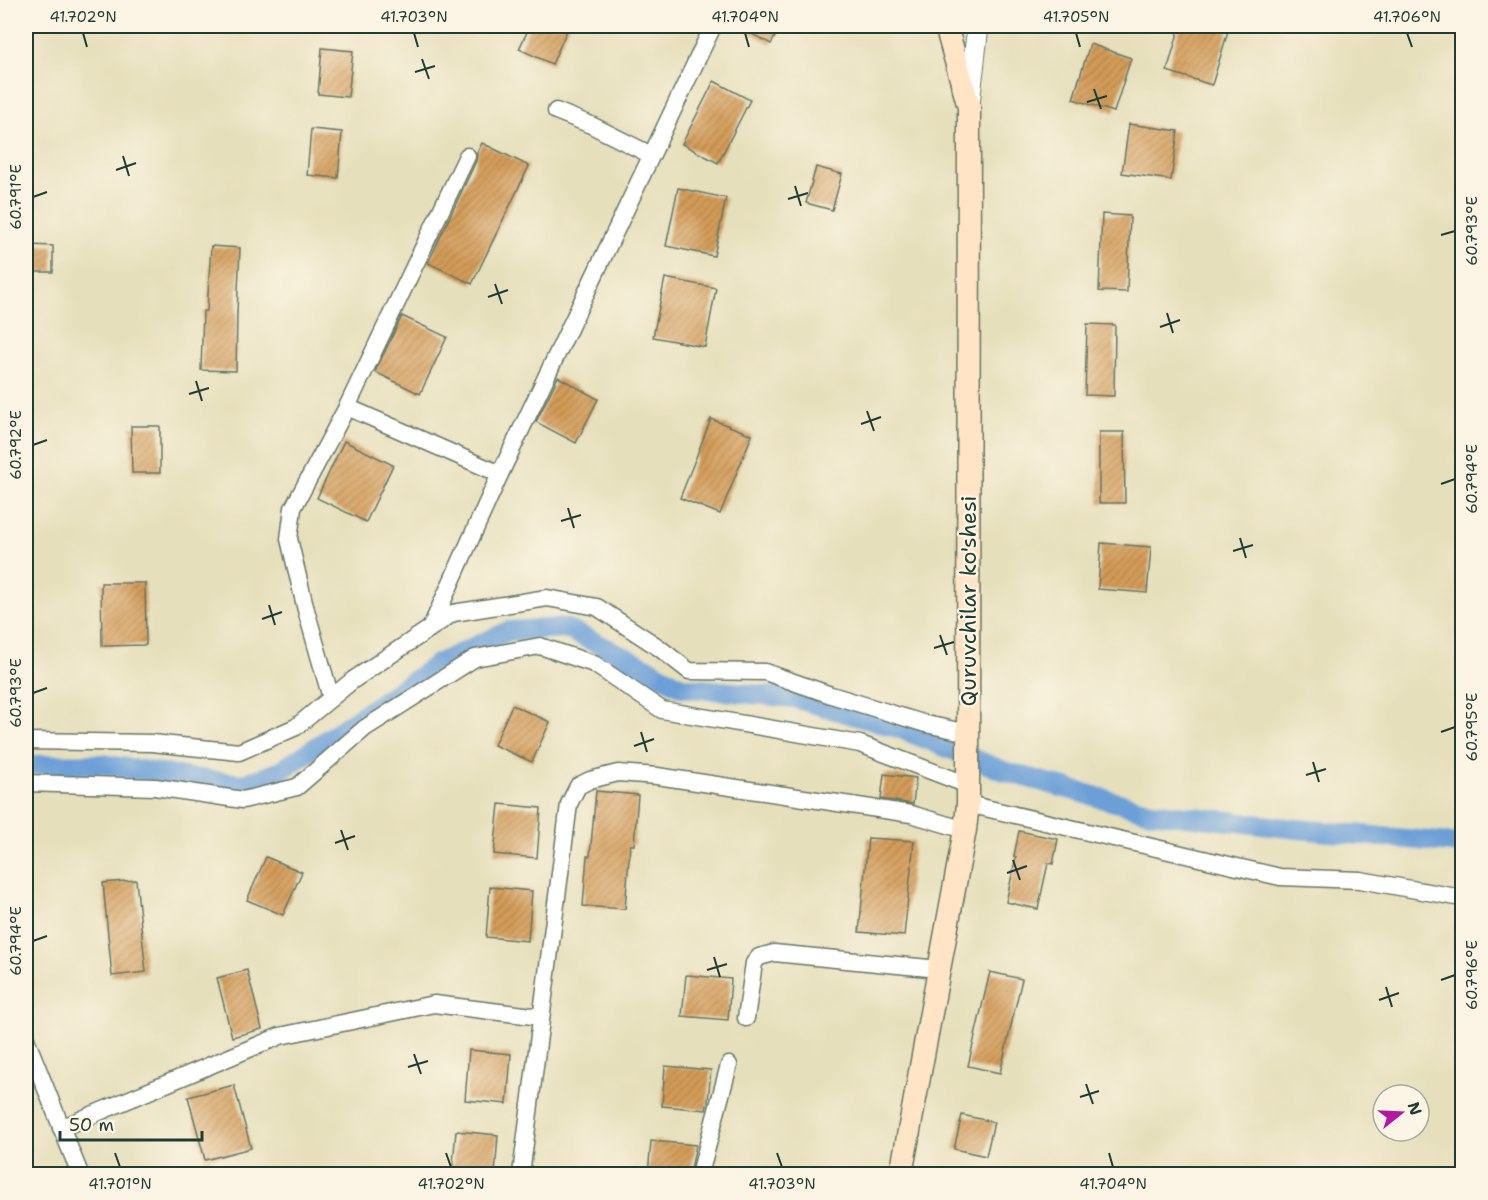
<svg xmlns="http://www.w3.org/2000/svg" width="1488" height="1200" font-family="'Shantell Sans',sans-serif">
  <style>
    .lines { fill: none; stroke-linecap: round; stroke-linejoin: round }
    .canal { stroke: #6b9fd7; stroke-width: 20 }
    .building { fill: url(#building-hatch) }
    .minor-casing { stroke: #657663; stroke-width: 19 }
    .tertiary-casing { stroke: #657663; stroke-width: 23 }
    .secondary-casing { stroke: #657663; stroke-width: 25 }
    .minor { stroke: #fff; stroke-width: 16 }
    .tertiary { stroke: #fff; stroke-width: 21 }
    .secondary { stroke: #ffe4c6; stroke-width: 22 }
    .ticks { fill: none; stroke: #1f3d34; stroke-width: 2 }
    .labels { text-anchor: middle; stroke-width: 4.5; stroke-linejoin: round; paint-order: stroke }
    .street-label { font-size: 22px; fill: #1f3d34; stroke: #fcf5e5 }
    .neatline { fill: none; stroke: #1f3d34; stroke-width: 2 }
    .ticks-label { font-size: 15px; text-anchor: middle; fill: #1f3d34 }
  </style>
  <defs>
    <pattern id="building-hatch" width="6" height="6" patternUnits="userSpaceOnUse" patternTransform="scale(1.5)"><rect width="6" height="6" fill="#d49c59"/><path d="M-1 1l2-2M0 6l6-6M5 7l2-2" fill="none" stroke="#ab804a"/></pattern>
  </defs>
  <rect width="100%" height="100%" fill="#fcf5e5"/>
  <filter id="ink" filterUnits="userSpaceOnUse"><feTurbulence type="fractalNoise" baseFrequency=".0167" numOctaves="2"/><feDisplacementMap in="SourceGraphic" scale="12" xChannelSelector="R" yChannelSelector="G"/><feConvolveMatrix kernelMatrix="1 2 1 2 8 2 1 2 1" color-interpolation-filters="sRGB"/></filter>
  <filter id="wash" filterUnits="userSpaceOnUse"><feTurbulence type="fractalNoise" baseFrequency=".008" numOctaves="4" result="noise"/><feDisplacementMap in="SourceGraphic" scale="24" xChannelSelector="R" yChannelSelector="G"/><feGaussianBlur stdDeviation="1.35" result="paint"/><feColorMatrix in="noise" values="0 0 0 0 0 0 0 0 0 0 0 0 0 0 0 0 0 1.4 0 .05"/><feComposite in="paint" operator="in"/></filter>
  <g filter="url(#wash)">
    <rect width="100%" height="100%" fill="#e6dfbb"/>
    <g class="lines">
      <path class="canal" d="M26,765L101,764L191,778L242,784L279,772L439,663L508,631L565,628L650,669L681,687L793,698L901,729L1004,771L1151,812L1297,829L1462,844"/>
    </g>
    <g id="blocks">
      <g class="building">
        <path d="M530,26H569L552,64L519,49Z"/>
        <path d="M737,26H781L771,44Z"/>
        <path d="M1180,26H1211L1228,31L1212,85L1167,71Z"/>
        <path d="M1090,44L1131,58L1114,112L1073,99Z"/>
        <path d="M322,48L353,51L348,97L318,94Z"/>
        <path d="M714,81L750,100L718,163L682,144Z"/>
        <path d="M1129,124L1178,131L1171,180L1122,173Z"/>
        <path d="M311,129L342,132L338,178L307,175Z"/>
        <path d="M482,143L529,166L472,284L428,263L476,161L477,153Z"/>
        <path d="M816,167L842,174L832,210L806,203Z"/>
        <path d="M678,188L726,198L714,256L666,246Z"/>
        <path d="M1102,214L1130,216L1127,292L1099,291Z"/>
        <path d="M28,245L53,246V272H28Z"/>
        <path d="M211,246L240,248L237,312L236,371L201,370L203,311H207Z"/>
        <path d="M665,278L716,288L705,347L653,337Z"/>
        <path d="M402,316L447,337L420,394L375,372Z"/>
        <path d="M1087,324L1115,325L1114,396L1085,395Z"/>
        <path d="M558,377L598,399L576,443L536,422Z"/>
        <path d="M711,419L752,435L720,514L680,498Z"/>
        <path d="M131,426H160V473H132Z"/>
        <path d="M1099,432H1124L1125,503H1099Z"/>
        <path d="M344,441L393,465L366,522L317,498Z"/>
        <path d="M1101,543L1151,547L1147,593L1098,589Z"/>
        <path d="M101,583H145L146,645L102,646Z"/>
        <path d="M512,705L550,722L532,762L494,745Z"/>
        <path d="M884,774L916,778L913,804L881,799Z"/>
        <path d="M596,791L638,795L634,845H630L625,909L583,906L587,856H590Z"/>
        <path d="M499,804L541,808L537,858L494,854Z"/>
        <path d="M1019,831L1058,839L1053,864L1048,863L1038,909L1006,902L1016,857L1014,856Z"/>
        <path d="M868,838L914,841L904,936L859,932Z"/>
        <path d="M266,857L302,872L283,915L247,900Z"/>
        <path d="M136,880L146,972L112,976L103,883Z"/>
        <path d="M490,887L532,891L528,941L486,937Z"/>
        <path d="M247,970L262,1029L232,1037L217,978Z"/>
        <path d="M990,972L1022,979L1000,1073L968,1066Z"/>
        <path d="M686,975L731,979L728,1020L682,1016Z"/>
        <path d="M469,1050L511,1054L507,1104L465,1100Z"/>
        <path d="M665,1066L711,1070L708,1101L706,1110L662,1106Z"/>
        <path d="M234,1085L251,1148L205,1160L188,1097Z"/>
        <path d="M962,1115L994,1122L986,1156L954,1149Z"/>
        <path d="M456,1131L498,1135L495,1174H452Z"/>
        <path d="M651,1141L696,1145L690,1174H648Z"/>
      </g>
    </g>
  </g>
  <g filter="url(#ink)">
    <use href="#blocks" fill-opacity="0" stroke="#657663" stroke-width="1.5"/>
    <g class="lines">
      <defs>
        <g id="minor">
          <path d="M556,111L591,125L651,155"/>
          <path d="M347,407L500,474"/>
          <path d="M431,627L500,474L713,26"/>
          <path d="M331,698L306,610L289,539L293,508L347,407L467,156"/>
          <path d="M26,741L152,743L239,752L296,727L353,680L453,613L547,598L597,607L658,647L689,671L765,672L831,695L926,724L968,733"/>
          <path d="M26,783L155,787L243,800L297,787L365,728L475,658L540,646L594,664L662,710L860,744L968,785"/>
          <path d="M968,804L1280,877L1360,880L1462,898"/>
          <path d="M746,1018L754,963L759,957L774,953L939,969"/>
          <path d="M26,1039L80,1174"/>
          <path d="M61,1128L280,1036L434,1004L541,1017"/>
          <path d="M521,1174L569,804L578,786L590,780L618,773L657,776L911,814L965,830"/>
          <path d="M700,1174L729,1065"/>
        </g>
        <path id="tertiary" d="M969,104L978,26"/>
        <path id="secondary" d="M901,1174L965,830L968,804L969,107L946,26"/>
      </defs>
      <use href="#minor" class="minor-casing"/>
      <use href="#tertiary" class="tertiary-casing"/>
      <use href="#secondary" class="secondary-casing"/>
      <use href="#minor" class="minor"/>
      <use href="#tertiary" class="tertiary"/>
      <use href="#secondary" class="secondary"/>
    </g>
  </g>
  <path class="ticks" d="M83,33L87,47M414,33L418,47M745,33L749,47M1076,33L1080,47M1407,33L1412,47M422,59L429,79M415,72L435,66M1094,89L1101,109M1087,102L1107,96M123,156L129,176M116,170L136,163M795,186L801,206M33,197L47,192M788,199L808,193M1441,235L1455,231M495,284L502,304M488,297L508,290M1167,313L1173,333M1160,327L1180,320M196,381L202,401M189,394L209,388M867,411L874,431M861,424L881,417M33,445L47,440M1441,484L1455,479M568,508L574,528M561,521L581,515M1240,538L1246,558M1233,551L1253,545M269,605L275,625M262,619L282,612M940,635L947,655M934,648L954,642M33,693L47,688M641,732L647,752M1441,732L1455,727M634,746L654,739M1313,762L1319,782M1306,775L1326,769M341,830L348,850M335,843L355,836M1013,860L1020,880M1007,873L1027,866M33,941L47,936M714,957L720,977M707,970L727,964M1441,980L1455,975M1386,987L1392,1007M1379,1000L1399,993M414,1054L421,1074M408,1067L428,1061M1086,1084L1093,1104M1080,1097L1099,1091M115,1153L120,1167M446,1153L451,1167M777,1153L782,1167M1109,1153L1113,1167"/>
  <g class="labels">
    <g class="street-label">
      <text transform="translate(968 601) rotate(-90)" y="8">Quruvchilar ko'shesi</text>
    </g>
  </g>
  <rect width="1488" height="1200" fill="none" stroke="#fcf5e5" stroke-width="66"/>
  <g transform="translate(1401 1113) rotate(72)"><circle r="28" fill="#fcf5e5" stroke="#a4ab9e" stroke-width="1.5"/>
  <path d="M0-4.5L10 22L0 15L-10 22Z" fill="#b5179e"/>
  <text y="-9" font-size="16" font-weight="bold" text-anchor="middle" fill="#1f3d34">N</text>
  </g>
  <path d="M60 1131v9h142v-9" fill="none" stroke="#1f3d34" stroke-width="3"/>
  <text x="69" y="1131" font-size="18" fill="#1f3d34" stroke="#fcf5e5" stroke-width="4.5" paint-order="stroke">50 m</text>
  <rect x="33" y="33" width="1422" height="1134" class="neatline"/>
  <g class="ticks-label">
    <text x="83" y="22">41.702°N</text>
    <text x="414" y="22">41.703°N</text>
    <text x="745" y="22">41.704°N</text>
    <text x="1076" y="22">41.705°N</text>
    <text x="1407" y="22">41.706°N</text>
    <text transform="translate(16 197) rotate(-90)" y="5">60.791°E</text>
    <text transform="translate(1472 231) rotate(-90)" y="5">60.793°E</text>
    <text transform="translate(16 445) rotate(-90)" y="5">60.792°E</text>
    <text transform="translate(1472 479) rotate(-90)" y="5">60.794°E</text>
    <text transform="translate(16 693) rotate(-90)" y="5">60.793°E</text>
    <text transform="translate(1472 727) rotate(-90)" y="5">60.795°E</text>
    <text transform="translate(16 941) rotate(-90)" y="5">60.794°E</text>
    <text transform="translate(1472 975) rotate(-90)" y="5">60.796°E</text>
    <text x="120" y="1189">41.701°N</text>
    <text x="451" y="1189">41.702°N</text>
    <text x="782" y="1189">41.703°N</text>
    <text x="1113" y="1189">41.704°N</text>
  </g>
</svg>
